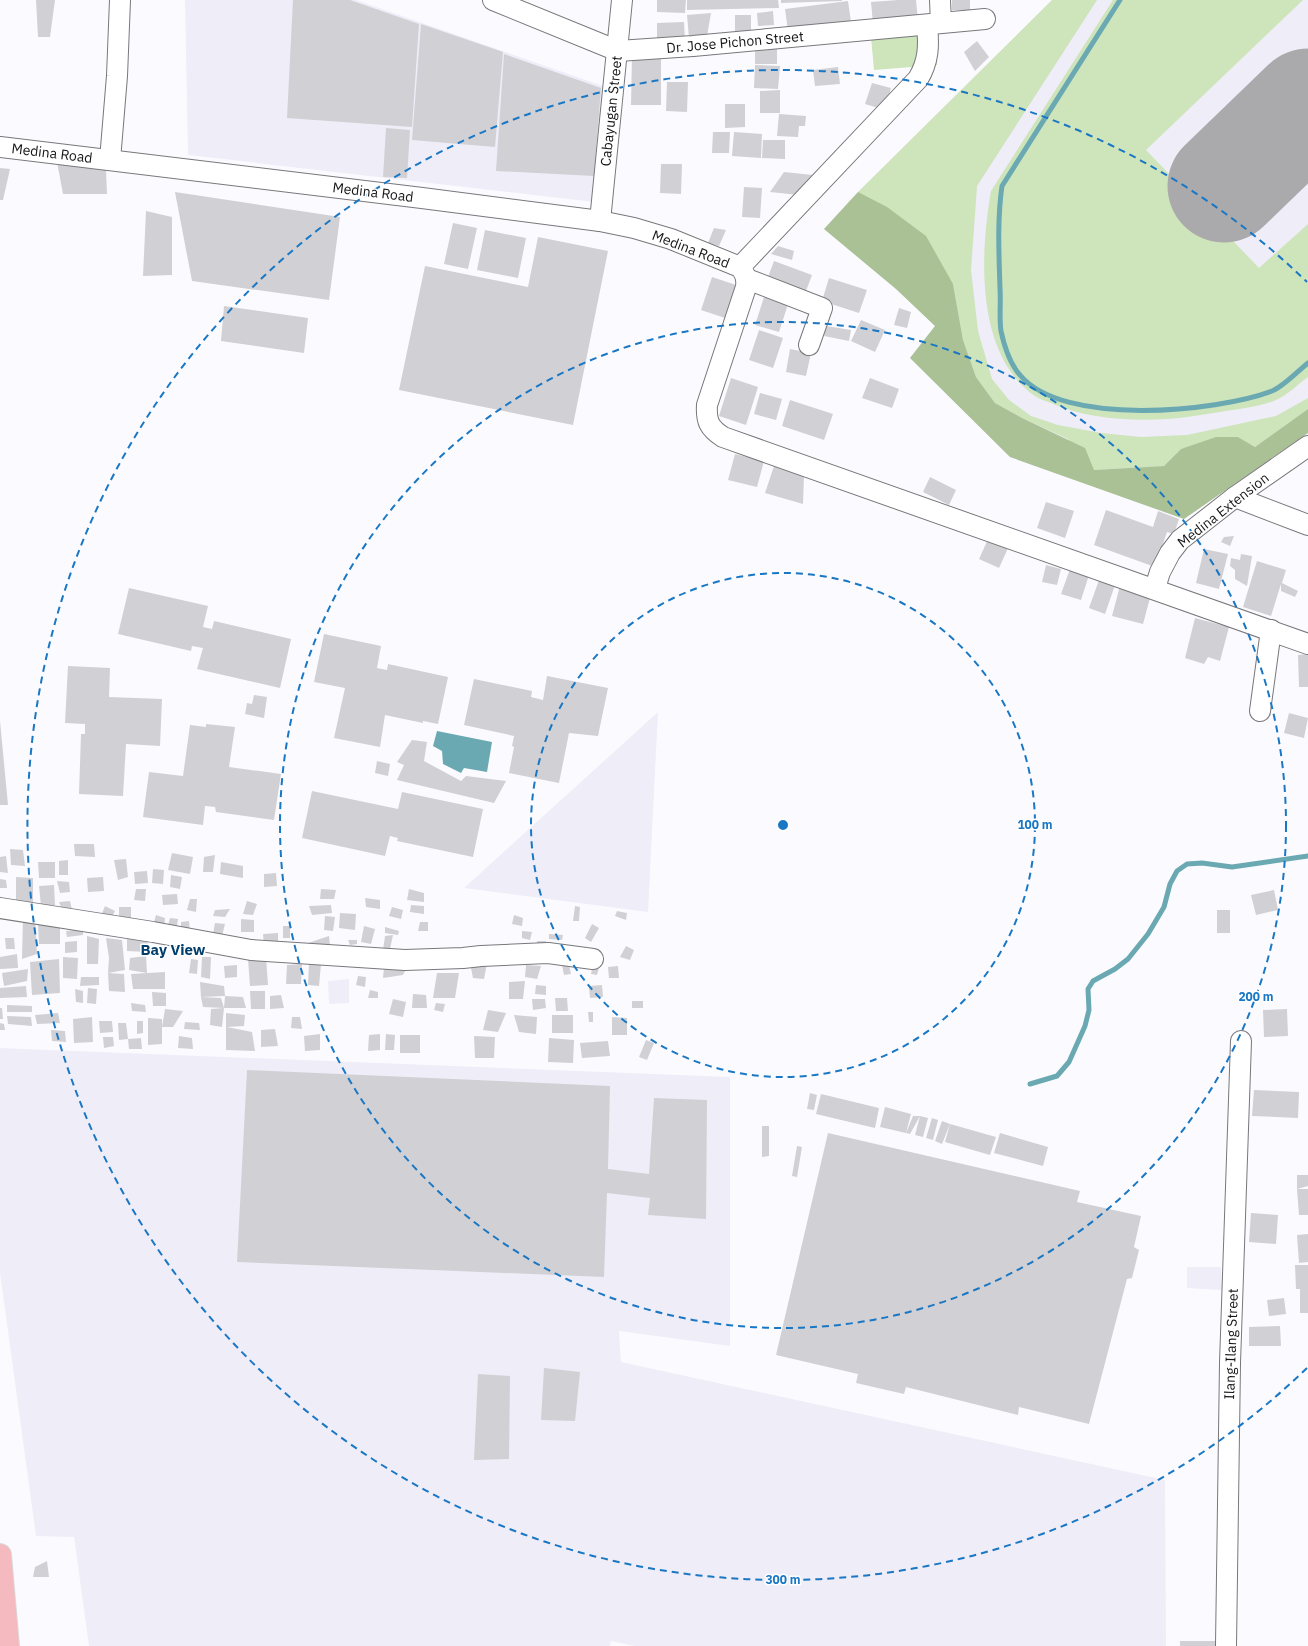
<svg xmlns="http://www.w3.org/2000/svg" width="1308" height="1646" font-family="'IBM Plex Sans',sans-serif">
  <style>
    .built { fill: #efedf8 }
    .green { fill: #cee4bb }
    .forest { fill: #a9c194 }
    .water { fill: #6aa9b2 }
    .lines { fill: none; stroke-linecap: round; stroke-linejoin: round }
    .stream { stroke: #6aa9b2; stroke-width: 5 }
    .runway { stroke: #aaaaac; stroke-width: 113 }
    .building { fill: #d1d0d4 }
    .minor-casing { stroke: #78777b; stroke-width: 22 }
    .major-casing { stroke: #dad9da; stroke-width: 24 }
    .minor { stroke: #fff; stroke-width: 20 }
    .major { stroke: #f4babf; stroke-width: 22 }
    .ring { fill: none; stroke: #1977c4; stroke-width: 2; stroke-dasharray: 7 5 }
    .labels { text-anchor: middle; stroke-width: 3; stroke-linejoin: round; paint-order: stroke }
    .street-label { font-size: 14px; fill: #151416; stroke: #fff }
    .neighbourhood-label { font-size: 15px; font-weight: bold; fill: #003e6d; stroke: #fff }
    .centre { fill: #1977c4; stroke: #fff; stroke-width: 2 }
    .ring-label { font-size: 12px; text-anchor: middle; font-weight: bold; fill: #1977c4; stroke: #fff; stroke-width: 3; stroke-linejoin: round; paint-order: stroke }
  </style>
  <rect width="100%" height="100%" fill="#fbfbff"/>
  <g class="built">
    <path d="M185,0H356L603,86L594,202L188,155Z"/>
    <path d="M1052,0H1308V433L1184,519L1010,457L910,358L935,326L896,289L824,229L858,192Z"/>
    <path d="M658,712L648,912L464,888Z"/>
    <path d="M349,979V1003L329,1004L328,981Z"/>
    <path d="M0,1048L730,1077V1346L619,1331L621,1362L1165,1480L1166,1646H634L611,1641L610,1646H89L74,1537L36,1536L0,1273Z"/>
    <path d="M1221,1267L1222,1290L1187,1288V1267Z"/>
  </g>
  <g class="green">
    <path d="M1052,0H1097L977,186L971,270L978,331L992,379L1009,400L1031,416L1058,425L1101,433L1141,437L1187,435L1276,416L1308,398V409L1255,447L1238,437L1181,449L1164,466L1094,470L1068,439L1022,418L995,403L976,377L963,340L953,284L858,192Z"/>
    <path d="M1113,0H1303L1146,150L1259,268L1308,224V377C1298,384 1288,395 1276,400C1257,408 1235,409 1214,413C1198,415 1183,418 1167,419C1127,421 1088,419 1051,403C1046,401 1039,399 1035,396C975,355 980,254 991,191Z"/>
    <path d="M934,32L937,65L874,70L871,37Z"/>
  </g>
  <path class="forest" d="M858,192L887,207L926,236L953,284L963,340L976,377L995,403L1022,418L1085,448L1094,470L1164,466L1181,449L1216,437H1238L1255,447L1308,409V433L1184,519L1010,457L910,358L935,326L896,289L824,229Z"/>
  <path class="water" d="M437,731L492,742L487,772L464,768L461,773L443,764L442,751L433,746Z"/>
  <g class="lines">
    <g class="stream">
      <path d="M1120,0L1002,186C997,220 999,255 1000,289C1001,302 999,318 1001,331C1004,345 1010,364 1020,375C1063,427 1216,412 1272,391C1283,387 1299,370 1308,363"/>
      <path d="M1030,1084L1057,1076L1069,1062L1085,1026L1089,1010L1088,989L1093,981L1115,969L1128,959L1148,934L1164,907L1170,884L1177,871L1187,864L1202,863L1232,867L1308,856"/>
    </g>
    <path class="runway" d="M1224,186L1308,105"/>
  </g>
  <g class="building">
    <path d="M36,0H55L50,37H38Z"/>
    <path d="M293,0H350L419,24L412,127L287,118Z"/>
    <path d="M657,0H686L685,13L657,12Z"/>
    <path d="M687,0H778L779,8L687,10Z"/>
    <path d="M781,0H842V1L781,3Z"/>
    <path d="M898,0H916L918,20L873,24L871,2Z"/>
    <rect x="952" y="0" width="18" height="10"/>
    <path d="M848,1L851,22L788,31L785,9Z"/>
    <path d="M773,11L774,25L758,26L757,13Z"/>
    <path d="M711,13L707,36L689,38L687,15Z"/>
    <rect x="735" y="15" width="16" height="20"/>
    <path d="M684,22L685,41L657,42V23Z"/>
    <path d="M421,24L503,52L495,147L412,140Z"/>
    <path d="M977,41L989,57L975,71L964,52Z"/>
    <rect x="755" y="48" width="22" height="16"/>
    <path d="M504,54L601,88L594,176L496,171Z"/>
    <path d="M632,56H661V105H631Z"/>
    <path d="M755,65L780,66L778,89L754,88Z"/>
    <path d="M838,67L840,84L815,86L813,70Z"/>
    <path d="M667,82H688L687,112L666,111Z"/>
    <path d="M872,83L891,88L885,110L865,104Z"/>
    <path d="M780,90V113H760V91Z"/>
    <path d="M725,104H745V127L725,128Z"/>
    <path d="M779,114L806,116L805,126H799L798,137L777,136Z"/>
    <path d="M386,128L410,130L407,178L383,177Z"/>
    <path d="M713,132H730L729,153H712Z"/>
    <path d="M734,132L762,134L761,158L732,156Z"/>
    <path d="M763,140H785V159L762,158Z"/>
    <path d="M57,162L106,170L107,194H63Z"/>
    <path d="M661,164H682L681,194L660,193Z"/>
    <path d="M0,168L10,169L3,200H0Z"/>
    <path d="M784,172L813,175L799,195L770,192Z"/>
    <path d="M744,187L762,188L760,218L742,217Z"/>
    <path d="M175,192L340,217L329,300L192,281Z"/>
    <path d="M146,211L172,217V275L143,276Z"/>
    <path d="M453,223L477,228L468,269L444,264Z"/>
    <path d="M714,228L726,230L719,246L708,243Z"/>
    <path d="M485,230L526,238L518,278L477,270Z"/>
    <path d="M538,237L608,251L573,425L399,390L425,266L528,287Z"/>
    <path d="M778,246L794,251L792,260L771,254Z"/>
    <path d="M774,261L812,275L806,291L768,277Z"/>
    <path d="M712,277L742,287L731,320L701,310Z"/>
    <path d="M829,278L867,290L859,313L822,301Z"/>
    <path d="M766,291L790,298L779,332L755,325Z"/>
    <path d="M224,306L308,318L304,353L221,341Z"/>
    <path d="M899,308L911,312L907,328L894,325Z"/>
    <path d="M861,320L885,330L875,352L851,341Z"/>
    <path d="M826,326L851,330L849,341L824,336Z"/>
    <path d="M759,330L783,338L773,368L749,360Z"/>
    <path d="M790,349L811,353L806,376L786,372Z"/>
    <path d="M731,378L758,387L746,425L719,416Z"/>
    <path d="M870,378L899,389L892,408L862,398Z"/>
    <path d="M760,393L782,399L776,420L754,414Z"/>
    <path d="M790,400L833,414L824,440L782,426Z"/>
    <path d="M735,454L764,461L757,487L728,480Z"/>
    <path d="M774,466L804,475L803,504L765,493Z"/>
    <path d="M930,477L956,490L949,505L923,492Z"/>
    <path d="M1046,502L1074,511L1065,538L1037,528Z"/>
    <path d="M1106,510L1153,527L1158,511L1179,519L1174,534L1167,532L1155,567L1094,545Z"/>
    <path d="M1234,536L1230,546L1221,542L1224,537Z"/>
    <path d="M989,537L1009,546L999,568L979,559Z"/>
    <path d="M1204,549L1228,554L1219,589L1196,583Z"/>
    <path d="M1241,554L1252,556L1247,586L1235,579V570L1230,566L1231,558L1240,560Z"/>
    <path d="M1257,561L1286,570L1282,583L1298,591L1295,597L1281,591V584L1271,616L1243,607Z"/>
    <path d="M1046,565L1061,569L1057,585L1042,582Z"/>
    <path d="M1070,569L1089,575L1081,600L1061,594Z"/>
    <path d="M1099,580L1115,585L1105,614L1089,608Z"/>
    <path d="M1120,586L1151,594L1143,624L1112,616Z"/>
    <path d="M129,588L208,606L203,627L212,629L214,621L291,639L280,688L197,669L203,648L192,646L191,651L118,634Z"/>
    <path d="M1195,618L1229,627L1220,661L1208,657L1204,664L1185,658Z"/>
    <path d="M324,634L381,646L377,668L387,670L388,664L448,677L438,724L423,721V723L385,715L380,747L334,738L345,688L314,682Z"/>
    <path d="M1308,654V687H1299L1298,655Z"/>
    <path d="M68,666L110,668L109,697L162,699L160,746L126,744L123,796L79,794L81,734H85V724L65,723Z"/>
    <path d="M547,676L608,688L598,736L569,733L559,783L509,773L514,747L512,746L514,736L464,725L474,679L532,691L531,697L543,700Z"/>
    <path d="M254,695L267,697L264,718L245,714L247,703L252,704Z"/>
    <path d="M1289,713L1308,718L1304,738L1284,733Z"/>
    <path d="M0,721L8,805H0Z"/>
    <path d="M206,724L235,727L229,767L281,774L274,820L216,812L215,807L205,806L203,825L143,817L149,772L183,776L190,725L206,727Z"/>
    <path d="M412,740L427,742L424,761L461,781L466,776L506,781L494,803L397,780L404,765L397,762Z"/>
    <path d="M377,761L390,764L388,776L375,773Z"/>
    <path d="M312,791L398,809L402,792L483,809L473,857L397,841L398,838L390,836L385,856L302,838Z"/>
    <path d="M74,844H94L95,857L75,856Z"/>
    <path d="M10,849L23,850L25,866L11,865Z"/>
    <path d="M172,853L193,857L190,874L168,870Z"/>
    <path d="M215,855L213,872H203L204,857Z"/>
    <path d="M6,856L8,873L0,872V857Z"/>
    <path d="M126,859L128,877L118,880L114,860Z"/>
    <path d="M68,860V875H59V861Z"/>
    <path d="M38,862H55V878H39Z"/>
    <path d="M221,862L243,866V878L220,874Z"/>
    <path d="M153,869L164,870L163,884L152,883Z"/>
    <path d="M147,871L148,883L135,884L134,872Z"/>
    <path d="M276,873L277,886L264,887V874Z"/>
    <path d="M171,875L182,877L180,889L170,887Z"/>
    <path d="M16,877L33,878V902H16Z"/>
    <path d="M103,877L104,891L88,892L87,878Z"/>
    <path d="M0,879L6,880L7,888H0Z"/>
    <path d="M57,881L69,882L70,892L60,893Z"/>
    <path d="M54,885L55,905L41,906L39,886Z"/>
    <path d="M136,889H146L145,901L134,900Z"/>
    <path d="M321,889L336,890L334,899H320Z"/>
    <path d="M409,889L424,893V902L407,900Z"/>
    <path d="M1274,890L1278,910L1256,915L1251,895Z"/>
    <path d="M177,894L178,904L163,905L162,895Z"/>
    <path d="M365,898L380,900V909L366,907Z"/>
    <path d="M190,899H197L196,912L187,910Z"/>
    <path d="M70,901L72,910L63,912L59,902Z"/>
    <path d="M247,901L257,904L253,915L243,914Z"/>
    <path d="M331,905L332,913L312,915L309,906Z"/>
    <path d="M411,905L424,906V914L410,912Z"/>
    <path d="M105,906L115,911L111,919L101,916Z"/>
    <path d="M575,906L580,907L579,921H573Z"/>
    <rect x="119" y="907" width="12" height="11"/>
    <path d="M392,907L403,910L401,919L389,916Z"/>
    <path d="M230,909L225,917L213,916L215,910Z"/>
    <rect x="1217" y="910" width="13" height="23"/>
    <path d="M617,911L627,913L626,920L615,916Z"/>
    <path d="M340,913L356,914L355,930L339,928Z"/>
    <path d="M156,915L165,918L164,928L153,926Z"/>
    <path d="M514,915L523,918L522,926L512,924Z"/>
    <path d="M325,916L335,917L333,931L324,930Z"/>
    <path d="M23,917L35,918L37,954L22,959Z"/>
    <path d="M170,918L178,919L176,932L167,929Z"/>
    <path d="M241,919L254,920V932H241Z"/>
    <path d="M189,921L190,932L181,933V922Z"/>
    <path d="M420,922H428V931H418Z"/>
    <path d="M215,923L225,924L222,936L213,934Z"/>
    <path d="M592,924L599,928L591,942L585,938Z"/>
    <path d="M38,925L60,926V944H39Z"/>
    <rect x="283" y="926" width="7" height="12"/>
    <path d="M364,926L375,929L371,944L361,942Z"/>
    <path d="M385,927L399,931L398,935L385,933Z"/>
    <path d="M83,929V935L67,937L66,931Z"/>
    <path d="M522,931L532,932L530,940L522,938Z"/>
    <path d="M127,933L148,937V952L127,951Z"/>
    <path d="M278,933V943L264,945L263,934Z"/>
    <path d="M549,934L563,935L562,940L549,939Z"/>
    <path d="M393,935L390,949L383,950L385,936Z"/>
    <path d="M87,936L99,939L98,964H87Z"/>
    <path d="M329,936L330,945L313,948L308,943Z"/>
    <path d="M5,938H14L15,949H6Z"/>
    <path d="M106,938L122,940L125,970L108,973L109,958Z"/>
    <path d="M348,940H357V944L350,945Z"/>
    <path d="M77,941V952L65,953V942Z"/>
    <path d="M537,941H546V948L537,949Z"/>
    <path d="M626,946L634,950L630,960L620,957Z"/>
    <path d="M17,954L18,968L0,969V957Z"/>
    <path d="M146,956L147,973L129,970L130,958Z"/>
    <path d="M63,957L78,958L77,979L63,978Z"/>
    <path d="M202,957H211L210,979L201,977Z"/>
    <path d="M266,957L268,985L250,986L248,959Z"/>
    <path d="M59,959L60,993L32,995L30,962Z"/>
    <path d="M191,959L198,960L197,974L189,973Z"/>
    <path d="M561,960H568L571,974L564,975Z"/>
    <path d="M470,963H487L484,979L473,978Z"/>
    <path d="M593,963L600,964L597,975L591,974Z"/>
    <path d="M302,964L301,984H286L287,965Z"/>
    <path d="M309,964H321L319,986L308,985Z"/>
    <path d="M237,965V977L225,978L224,966Z"/>
    <path d="M526,965L541,966L537,979L525,977Z"/>
    <path d="M618,966L619,978H609L608,967Z"/>
    <path d="M384,967H407L403,975L383,978Z"/>
    <path d="M28,969L27,981L4,986L2,973Z"/>
    <path d="M165,972V989H133L131,974Z"/>
    <path d="M108,973L124,974L125,992L109,991Z"/>
    <path d="M437,973H459L455,998H433Z"/>
    <path d="M358,976L366,977L365,987L356,985Z"/>
    <path d="M81,977H99V985L80,986Z"/>
    <path d="M525,981L523,999H509V982Z"/>
    <path d="M200,982L224,986L225,996L201,997Z"/>
    <path d="M536,985L546,986V995L535,994Z"/>
    <path d="M602,985L603,997L590,998L589,986Z"/>
    <path d="M26,986L27,997L0,998V988Z"/>
    <path d="M88,988L97,989L96,1004L87,1003Z"/>
    <path d="M75,989L83,991V1003L76,1002Z"/>
    <path d="M370,990L378,992V998H368Z"/>
    <path d="M250,991H265V1009H251Z"/>
    <path d="M152,992L166,993V1006H153Z"/>
    <path d="M413,994L426,995L427,1008H412Z"/>
    <path d="M281,995L284,1008L270,1009V996Z"/>
    <path d="M225,996L243,997L246,1008H224Z"/>
    <path d="M201,997L221,998L224,1008L203,1007Z"/>
    <path d="M555,998H567L568,1011H556Z"/>
    <path d="M393,999L406,1002L403,1017L389,1014Z"/>
    <path d="M532,999H545L546,1008L533,1010Z"/>
    <rect x="632" y="1001" width="11" height="7"/>
    <path d="M131,1003L145,1005L146,1012L132,1011Z"/>
    <path d="M436,1003L445,1004L443,1012L434,1010Z"/>
    <path d="M7,1005L32,1006V1012H7Z"/>
    <path d="M0,1008H2L3,1019H0Z"/>
    <path d="M224,1008L222,1027L210,1025L211,1009Z"/>
    <path d="M165,1009L183,1011L173,1027H162Z"/>
    <path d="M1287,1009L1288,1036L1264,1037L1263,1010Z"/>
    <path d="M488,1010L506,1013L498,1032L483,1030Z"/>
    <path d="M588,1012H593V1022H589Z"/>
    <path d="M58,1013L60,1023L37,1024L35,1015Z"/>
    <path d="M226,1013L245,1015L244,1026L227,1027L252,1032L255,1051L226,1050Z"/>
    <path d="M514,1015L537,1017L536,1034L519,1032Z"/>
    <rect x="552" y="1015" width="21" height="18"/>
    <path d="M7,1016L31,1017L32,1026L8,1024Z"/>
    <path d="M92,1017L93,1042L74,1043L73,1019Z"/>
    <path d="M292,1017H300L302,1029L291,1028Z"/>
    <path d="M612,1017L627,1018V1035H612Z"/>
    <path d="M148,1018L162,1019V1044L148,1045Z"/>
    <path d="M99,1021H112L113,1032L100,1033Z"/>
    <path d="M137,1021H143V1033L137,1034Z"/>
    <path d="M185,1022L199,1023L200,1030L184,1029Z"/>
    <path d="M0,1023L4,1024L5,1030H0Z"/>
    <path d="M118,1023H126L128,1039L119,1040Z"/>
    <path d="M275,1029L278,1046L261,1047V1030Z"/>
    <path d="M51,1030L65,1031L66,1042L52,1041Z"/>
    <path d="M320,1034V1050L305,1051L304,1036Z"/>
    <path d="M380,1034V1050L368,1051L369,1035Z"/>
    <path d="M386,1034L395,1035L394,1050H385Z"/>
    <rect x="400" y="1035" width="20" height="18"/>
    <path d="M179,1036L192,1038L193,1049L178,1048Z"/>
    <path d="M474,1036L495,1037L494,1058H475Z"/>
    <path d="M103,1037H113L114,1046L104,1048Z"/>
    <path d="M141,1038L142,1049H129L128,1039Z"/>
    <path d="M549,1038L574,1040L573,1063L548,1062Z"/>
    <path d="M646,1040L654,1043L647,1060L639,1057Z"/>
    <path d="M608,1041L610,1056L582,1058L580,1043Z"/>
    <path d="M247,1070L610,1086L608,1169L649,1174L654,1098L707,1100L706,1219L648,1215L650,1198L607,1193L604,1277L237,1262Z"/>
    <path d="M1254,1090L1299,1092L1298,1118L1252,1116Z"/>
    <path d="M810,1093L817,1095L814,1110L807,1109Z"/>
    <path d="M821,1094L879,1108L875,1128L816,1114Z"/>
    <path d="M885,1107L911,1114L906,1133L880,1127Z"/>
    <path d="M913,1116H920L928,1118L923,1137L915,1135L920,1116L910,1134L906,1133Z"/>
    <path d="M932,1118L938,1120L933,1140L926,1138Z"/>
    <path d="M942,1121L950,1124L942,1144L935,1141Z"/>
    <path d="M950,1124L996,1137L990,1155L945,1142Z"/>
    <path d="M762,1126H769V1156L762,1157Z"/>
    <path d="M828,1133L1080,1191L1077,1202L1141,1216L1134,1247L1139,1250L1132,1278L1127,1279L1089,1424L1019,1407L1018,1415L906,1387L904,1394L856,1383L858,1374L776,1355Z"/>
    <path d="M1000,1133L1048,1147L1043,1166L994,1153Z"/>
    <path d="M797,1146L802,1147L797,1177L792,1176Z"/>
    <path d="M1297,1175H1308V1186L1297,1189Z"/>
    <path d="M1297,1189H1308V1215H1299Z"/>
    <path d="M1251,1213L1278,1215L1276,1244L1249,1242Z"/>
    <path d="M1308,1234V1262L1299,1263L1297,1235Z"/>
    <path d="M1295,1265H1308V1313H1300V1289H1296Z"/>
    <path d="M1284,1298L1286,1314L1269,1316L1267,1300Z"/>
    <path d="M1280,1326L1281,1346H1249V1327Z"/>
    <path d="M544,1368L580,1372L575,1421L541,1420Z"/>
    <path d="M478,1374L510,1376L509,1459L474,1460Z"/>
    <path d="M47,1561L49,1577H33L35,1567Z"/>
    <rect x="1180" y="1641" width="38" height="5"/>
  </g>
  <g class="lines">
    <defs>
      <g id="minor">
        <path d="M493,0L618,51L693,46L985,19"/>
        <path d="M940,0L941,23"/>
        <path d="M0,147L422,198L600,221L634,228L671,239L740,267C745,273 747,278 746,287L707,405C706,421 709,428 723,437L1308,644"/>
        <path d="M110,160L117,76L120,0"/>
        <path d="M600,221L622,0"/>
        <path d="M740,267L918,79C929,61 929,45 927,25"/>
        <path d="M747,279L822,308L809,345"/>
        <path d="M1235,497L1308,525"/>
        <path d="M1155,588L1160,572L1170,553L1180,540L1235,497L1308,446"/>
        <path d="M1260,711L1271,630"/>
        <path d="M0,908L153,932L251,950L405,960L463,958L481,956L548,953L593,959"/>
        <path d="M1226,1646L1230,1363L1241,1041"/>
      </g>
      <path id="major" d="M0,1555L8,1646"/>
    </defs>
    <use href="#minor" class="minor-casing"/>
    <use href="#major" class="major-casing"/>
    <use href="#minor" class="minor"/>
    <use href="#major" class="major"/>
  </g>
  <g class="ring">
    <circle cx="783" cy="825" r="252"/>
    <circle cx="783" cy="825" r="503"/>
    <path d="M1307 1368A755 755 0 1 1 1307 282"/>
  </g>
  <g class="labels">
    <g class="street-label">
      <text transform="translate(735 42) rotate(-5)" y="5">Dr. Jose Pichon Street</text>
      <text transform="translate(611 111) rotate(-84)" y="5">Cabayugan Street</text>
      <text transform="translate(52 153) rotate(7)" y="5">Medina Road</text>
      <text transform="translate(373 192) rotate(7)" y="5">Medina Road</text>
      <text transform="translate(691 249) rotate(21)" y="5">Medina Road</text>
      <text transform="translate(1223 510) rotate(-38)" y="5">Medina Extension</text>
      <text transform="translate(1231 1344) rotate(-88)" y="5">Ilang-Ilang Street</text>
    </g>
    <g class="neighbourhood-label">
      <text x="173" y="955">Bay View</text>
    </g>
  </g>
  <circle cx="783" cy="825" r="6" class="centre"/>
  <g class="ring-label">
    <text x="1035" y="829">100 m</text>
    <text x="1256" y="1001">200 m</text>
    <text x="783" y="1584">300 m</text>
  </g>
</svg>
